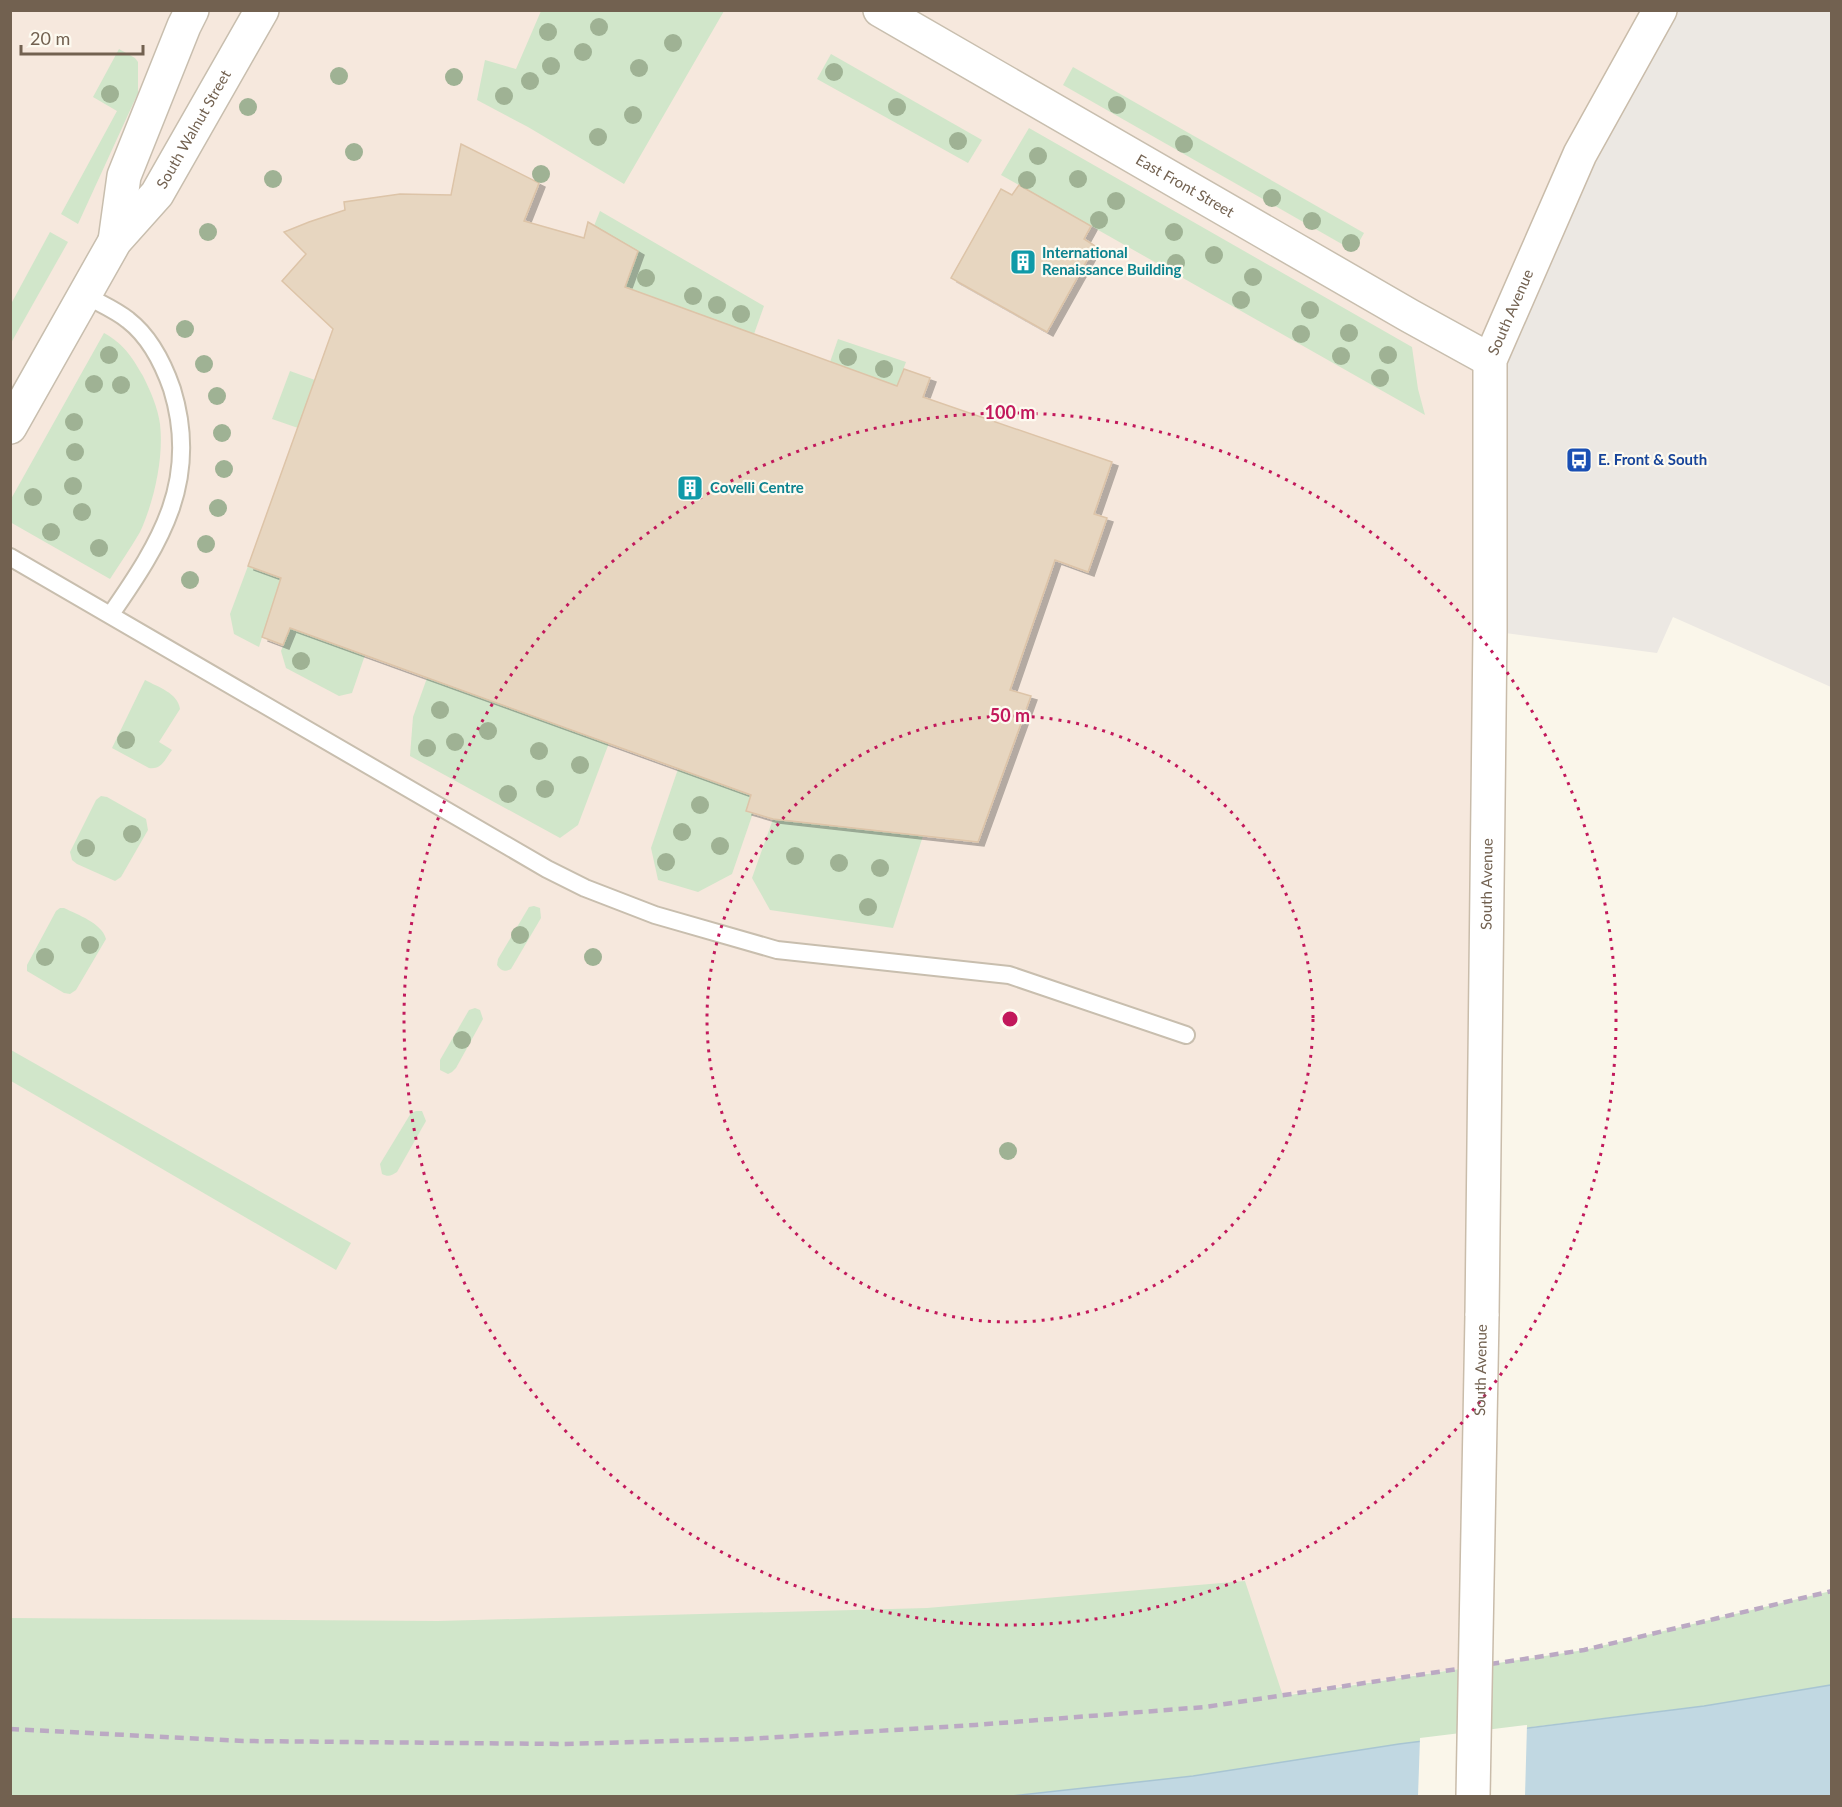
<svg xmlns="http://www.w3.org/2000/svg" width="1842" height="1807" font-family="Lato,sans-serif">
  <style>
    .commercial { fill: #f6e8dd }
    .industrial { fill: #ece8e3 }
    .green { fill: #d1e6ca }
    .water { fill: #c1d8e2; stroke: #a8c5d2; stroke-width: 1.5 }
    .pier { fill: #faf6ea }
    .building { fill: #e7d6c0; stroke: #ddc4a8; stroke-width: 1.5; filter: url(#shadow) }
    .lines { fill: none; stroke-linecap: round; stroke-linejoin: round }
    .service-casing { stroke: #c8beae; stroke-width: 20 }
    .minor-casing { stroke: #c8beae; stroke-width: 36 }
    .tertiary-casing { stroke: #c8beae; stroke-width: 36 }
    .secondary-casing { stroke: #c9bcaa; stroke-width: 36 }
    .service { stroke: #fff; stroke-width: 16 }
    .minor { stroke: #fff; stroke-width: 33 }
    .tertiary { stroke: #fff; stroke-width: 33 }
    .secondary { stroke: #fff; stroke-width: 33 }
    .rail { stroke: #bba9c3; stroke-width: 4.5; stroke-dasharray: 9 6; stroke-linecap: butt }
    .secondary-bridge-casing { stroke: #c9bcaa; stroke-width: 36; stroke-linecap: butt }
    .secondary-bridge { stroke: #fff; stroke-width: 33 }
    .tree { fill: #9fb294 }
    .ring { fill: none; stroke: #c2185b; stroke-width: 3; stroke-dasharray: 3 6 }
    .labels { text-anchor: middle; stroke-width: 4.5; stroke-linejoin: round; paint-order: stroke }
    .street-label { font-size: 15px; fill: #726150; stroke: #fdfaf0 }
    .culture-label { font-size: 15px; font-weight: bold; fill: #0d838f; stroke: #fdfaf0; text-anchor: start }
    .transit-label { font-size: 15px; font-weight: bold; fill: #164399; stroke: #fdfaf0; text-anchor: start }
    .centre { fill: #c2185b; stroke: #fdfaf0; stroke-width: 3 }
    .ring-label { font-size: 18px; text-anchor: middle; font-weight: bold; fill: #c2185b; stroke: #fdfaf0; stroke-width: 4.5; stroke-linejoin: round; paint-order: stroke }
  </style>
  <defs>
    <filter id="shadow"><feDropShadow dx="6" dy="4" stdDeviation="0" flood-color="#0004"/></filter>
  </defs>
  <rect width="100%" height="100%" fill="#faf6ea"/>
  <path class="commercial" d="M10,11H1660L1490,360L1489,1664L1205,1707L11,1729Z"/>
  <path class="industrial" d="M1660,11H1831V687L1673,617L1657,653L1490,631V360Z"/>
  <g class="green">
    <path d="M541,11H724L624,184L528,127L477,100L485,60L516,69Z"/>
    <path d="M119,49L135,58L138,62V93L78,224L61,214L117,111L93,97Z"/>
    <path d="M831,54L982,140L968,163L817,79Z"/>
    <path d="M1073,67L1364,233L1354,251L1063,85Z"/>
    <path d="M1029,128L1412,347L1418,389L1425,415L1001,175Z"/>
    <path d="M600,211L764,306L754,334L625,287L637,251L594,226Z"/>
    <path d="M50,232L68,242L11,343V304Z"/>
    <path d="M104,333C124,344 132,357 143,376C150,390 158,408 160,424C164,457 154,502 140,532C131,548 120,563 110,579L10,522L11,499Z"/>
    <path d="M838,339L906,362L897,386L830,362Z"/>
    <path d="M290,371L315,380L298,428L272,419Z"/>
    <path d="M248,566L281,578L259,647L234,634L230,614Z"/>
    <path d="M290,628L365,655L352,693L339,696L286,668L281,651Z"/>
    <path d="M427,678L609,743L578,825L560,838L410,756L413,717Z"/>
    <path d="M145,680C158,687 178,693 180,709L159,742L172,750C165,759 162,770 149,768L112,748Z"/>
    <path d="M678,769L751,795L753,813L732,874L698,892L658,880L651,848Z"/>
    <path d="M101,796L107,797L146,819L148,830L121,877L115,881L77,864L72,860L70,852L96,800Z"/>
    <path d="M773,819L923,836L893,928L770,910L752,878Z"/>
    <path d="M534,906L540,908L541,918L511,969C504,972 501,971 497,965L498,959L529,907Z"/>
    <path d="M60,908H64C78,915 102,923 106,939L76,990L70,994L64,993L27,971V965L56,911Z"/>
    <path d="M475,1008L480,1010L483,1019L456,1068L452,1072L448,1074L440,1070V1060L469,1010Z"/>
    <path d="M11,1050L351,1243L336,1270L11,1081Z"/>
    <path d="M416,1111H422L426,1121L397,1172C391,1176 388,1177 382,1174L380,1164L411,1113Z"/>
    <path d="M1245,1581L1283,1696L1584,1650L1831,1591V1685L1704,1706L1474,1734L1193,1776L1012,1796H11V1618L438,1621L927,1608Z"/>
  </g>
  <path class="water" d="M1831,1685V1796H1012L1193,1776L1399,1744L1704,1706Z"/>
  <path class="pier" d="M1527,1725L1525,1796H1418L1420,1738Z"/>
  <g class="building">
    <path d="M461,144L539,183L524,221L584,238L588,222L638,251L625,287L897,386L904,369L930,378L923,397L1112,462L1094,514L1107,518L1088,572L1055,560L1010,690L1031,696L978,842L773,819L746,811L751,795L290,628L283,645L262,637L281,578L248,566L333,329L282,281L306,254L284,232L309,222L345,210L344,202L400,194L451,195Z"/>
    <path d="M1019,185L1091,226L1084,239L1095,246L1047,332L951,278L1001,189L1012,195Z"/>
  </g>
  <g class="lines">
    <defs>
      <g id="service">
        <path d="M85,295C99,303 116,310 128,320C150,337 163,363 172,389C200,480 161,542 111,614"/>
        <path d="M10,557L547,869L585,888L655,915L777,950L1009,975L1186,1035"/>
      </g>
      <g id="minor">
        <path d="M115,241L124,176L184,26L192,10"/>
        <path id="s1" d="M10,427L115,241L157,194L262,10"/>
      </g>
      <g id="tertiary">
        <path id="s2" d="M880,10L1410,316L1490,360"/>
      </g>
      <g id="secondary">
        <path id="s3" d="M1482,1316L1490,631V360L1580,154L1660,10"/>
      </g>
    </defs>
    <use href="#service" class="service-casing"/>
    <use href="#minor" class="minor-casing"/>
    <use href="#tertiary" class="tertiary-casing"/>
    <use href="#secondary" class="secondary-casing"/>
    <use href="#service" class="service"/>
    <use href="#minor" class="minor"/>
    <use href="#tertiary" class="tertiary"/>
    <use href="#secondary" class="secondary"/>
    <path class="rail" d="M10,1729L243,1741L564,1744L747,1739L975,1725L1205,1707L1584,1650L1832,1591"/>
    <defs>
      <g id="secondary-bridge">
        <path id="s4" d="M1473,1796L1482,1316"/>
      </g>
    </defs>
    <use href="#secondary-bridge" class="secondary-bridge-casing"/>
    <use href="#secondary-bridge" class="secondary-bridge"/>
  </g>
  <g class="tree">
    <circle cx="599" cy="27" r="9"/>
    <circle cx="548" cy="32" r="9"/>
    <circle cx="673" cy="43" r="9"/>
    <circle cx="583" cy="52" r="9"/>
    <circle cx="551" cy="66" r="9"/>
    <circle cx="639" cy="68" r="9"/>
    <circle cx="834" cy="72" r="9"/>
    <circle cx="339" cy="76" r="9"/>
    <circle cx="454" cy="77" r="9"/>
    <circle cx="530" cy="81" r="9"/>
    <circle cx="110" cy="94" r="9"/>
    <circle cx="504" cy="96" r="9"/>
    <circle cx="1117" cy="105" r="9"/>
    <circle cx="248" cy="107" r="9"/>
    <circle cx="897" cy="107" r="9"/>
    <circle cx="633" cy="115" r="9"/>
    <circle cx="598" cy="137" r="9"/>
    <circle cx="958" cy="141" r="9"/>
    <circle cx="1184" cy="144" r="9"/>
    <circle cx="354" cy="152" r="9"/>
    <circle cx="1038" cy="156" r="9"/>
    <circle cx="541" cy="174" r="9"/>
    <circle cx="273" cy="179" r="9"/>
    <circle cx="1078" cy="179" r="9"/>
    <circle cx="1027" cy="180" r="9"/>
    <circle cx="1272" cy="198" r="9"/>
    <circle cx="1116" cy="201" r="9"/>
    <circle cx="1099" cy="220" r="9"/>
    <circle cx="1312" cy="221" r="9"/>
    <circle cx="208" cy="232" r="9"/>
    <circle cx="1174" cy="232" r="9"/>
    <circle cx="1351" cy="243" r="9"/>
    <circle cx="1214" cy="255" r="9"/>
    <circle cx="1176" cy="263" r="9"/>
    <circle cx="1253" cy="277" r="9"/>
    <circle cx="646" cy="278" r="9"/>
    <circle cx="693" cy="296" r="9"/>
    <circle cx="1241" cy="300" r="9"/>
    <circle cx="717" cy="305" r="9"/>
    <circle cx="1310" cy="310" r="9"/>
    <circle cx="741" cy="314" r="9"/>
    <circle cx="185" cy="329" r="9"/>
    <circle cx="1349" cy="333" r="9"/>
    <circle cx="1301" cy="334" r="9"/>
    <circle cx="109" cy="355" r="9"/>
    <circle cx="1388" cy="355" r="9"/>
    <circle cx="1341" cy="356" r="9"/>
    <circle cx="848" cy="357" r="9"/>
    <circle cx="204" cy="364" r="9"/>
    <circle cx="884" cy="369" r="9"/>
    <circle cx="1380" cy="378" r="9"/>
    <circle cx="94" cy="384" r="9"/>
    <circle cx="121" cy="385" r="9"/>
    <circle cx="217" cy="396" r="9"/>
    <circle cx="74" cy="422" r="9"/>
    <circle cx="222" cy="433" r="9"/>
    <circle cx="75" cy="452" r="9"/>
    <circle cx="224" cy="469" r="9"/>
    <circle cx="73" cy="486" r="9"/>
    <circle cx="33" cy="497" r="9"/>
    <circle cx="218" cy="508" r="9"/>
    <circle cx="82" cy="512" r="9"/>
    <circle cx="51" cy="532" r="9"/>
    <circle cx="206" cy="544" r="9"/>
    <circle cx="99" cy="548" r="9"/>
    <circle cx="190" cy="580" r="9"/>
    <circle cx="301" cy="661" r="9"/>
    <circle cx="440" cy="710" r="9"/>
    <circle cx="488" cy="731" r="9"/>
    <circle cx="126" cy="740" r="9"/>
    <circle cx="455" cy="742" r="9"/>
    <circle cx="427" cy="748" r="9"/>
    <circle cx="539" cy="751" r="9"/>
    <circle cx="580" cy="765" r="9"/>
    <circle cx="545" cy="789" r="9"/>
    <circle cx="508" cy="794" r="9"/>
    <circle cx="700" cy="805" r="9"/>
    <circle cx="682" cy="832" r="9"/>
    <circle cx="132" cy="834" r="9"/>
    <circle cx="720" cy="846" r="9"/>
    <circle cx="86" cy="848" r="9"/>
    <circle cx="795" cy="856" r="9"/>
    <circle cx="666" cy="862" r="9"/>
    <circle cx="839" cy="863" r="9"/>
    <circle cx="880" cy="868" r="9"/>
    <circle cx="868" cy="907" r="9"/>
    <circle cx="520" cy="935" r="9"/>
    <circle cx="90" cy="945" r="9"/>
    <circle cx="45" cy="957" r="9"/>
    <circle cx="593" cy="957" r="9"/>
    <circle cx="462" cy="1040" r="9"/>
    <circle cx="1008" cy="1151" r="9"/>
  </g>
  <g class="ring">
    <circle cx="1010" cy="1019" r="303"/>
    <circle cx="1010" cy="1019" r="606"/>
  </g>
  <defs>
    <symbol id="building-square" viewBox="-11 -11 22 22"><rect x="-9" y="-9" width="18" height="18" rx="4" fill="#0f9aa8" stroke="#fdfaf0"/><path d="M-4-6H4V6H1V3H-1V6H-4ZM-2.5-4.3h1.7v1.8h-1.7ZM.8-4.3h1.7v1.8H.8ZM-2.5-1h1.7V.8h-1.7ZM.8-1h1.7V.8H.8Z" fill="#fff"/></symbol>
    <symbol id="bus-square" viewBox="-11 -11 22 22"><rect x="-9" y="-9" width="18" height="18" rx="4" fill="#1a4fb4" stroke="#fdfaf0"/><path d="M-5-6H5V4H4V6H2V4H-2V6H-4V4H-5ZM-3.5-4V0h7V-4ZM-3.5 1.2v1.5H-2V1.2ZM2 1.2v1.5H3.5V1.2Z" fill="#fff"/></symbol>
  </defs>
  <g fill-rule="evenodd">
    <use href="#building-square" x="1008" y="247" width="30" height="30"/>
    <use href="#bus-square" x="1564" y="445" width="30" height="30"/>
    <use href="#building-square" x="675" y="473" width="30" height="30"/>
  </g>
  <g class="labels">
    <g class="street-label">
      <text dy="5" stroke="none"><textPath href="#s1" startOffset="351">South Walnut Street</textPath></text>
      <text dy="5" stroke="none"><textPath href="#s2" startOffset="352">East Front Street</textPath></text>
      <text dy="5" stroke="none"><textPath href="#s3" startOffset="1008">South Avenue</textPath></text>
      <text dy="5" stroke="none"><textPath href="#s3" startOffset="432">South Avenue</textPath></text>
      <text dy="5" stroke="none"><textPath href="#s4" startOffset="426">South Avenue</textPath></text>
    </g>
    <g class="culture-label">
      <text x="1042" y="258">International<tspan x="1042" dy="17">Renaissance Building</tspan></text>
      <text x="710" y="493">Covelli Centre</text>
    </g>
    <g class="transit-label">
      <text x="1598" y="465">E. Front &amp; South</text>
    </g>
  </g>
  <circle cx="1010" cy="1019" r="9" class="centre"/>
  <g class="ring-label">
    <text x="1010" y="419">100 m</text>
    <text x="1010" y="722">50 m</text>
  </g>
  <rect width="1842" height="1807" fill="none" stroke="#726150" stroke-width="24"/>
  <path d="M21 45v9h122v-9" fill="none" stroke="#726150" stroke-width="3"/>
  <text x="30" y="45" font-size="18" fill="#726150" stroke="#fdfaf0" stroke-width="4.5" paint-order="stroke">20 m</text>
</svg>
